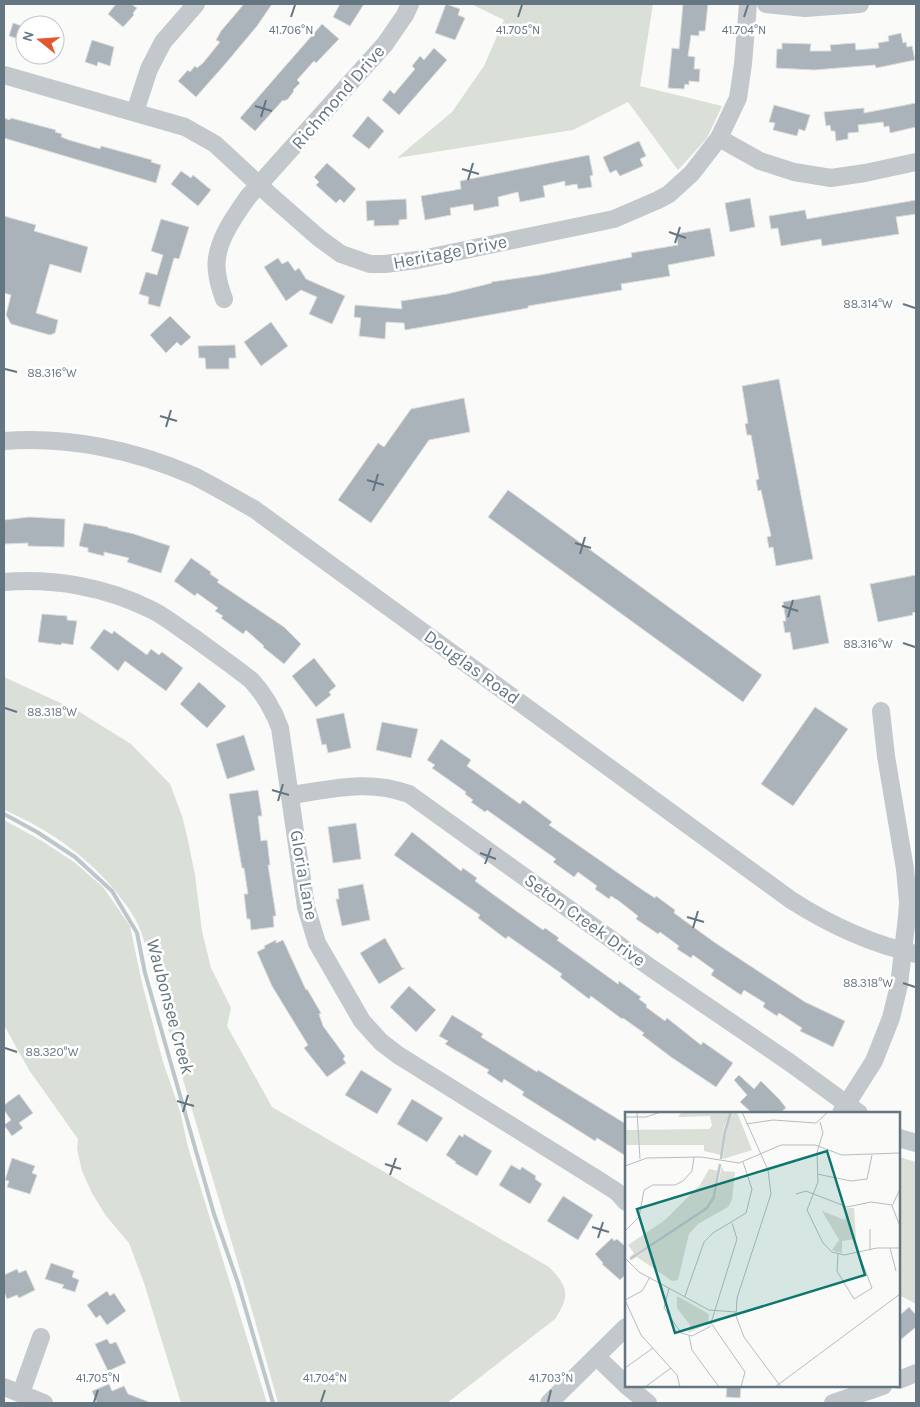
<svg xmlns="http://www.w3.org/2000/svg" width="920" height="1407" font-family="Karla,sans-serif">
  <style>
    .green { fill: #dadfd7 }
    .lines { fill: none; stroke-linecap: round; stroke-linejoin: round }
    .stream { stroke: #bbc7cb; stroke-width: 4 }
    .building { fill: #aab3b9; stroke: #dcdcda }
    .minor { stroke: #c3c8cc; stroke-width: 18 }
    .ticks { fill: none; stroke: #657683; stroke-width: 2 }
    .labels { text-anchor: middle; stroke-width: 5; stroke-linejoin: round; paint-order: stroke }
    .street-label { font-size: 18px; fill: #657683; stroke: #fff }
    .water-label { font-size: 19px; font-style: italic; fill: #60757c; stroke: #fff }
    .inset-river { fill: none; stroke: #bbc7cb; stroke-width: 2.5 }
    .inset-road { fill: none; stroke: #b5bdc2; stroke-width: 1 }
    .view { fill: #0f766e; fill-opacity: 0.15; stroke: #0f766e; stroke-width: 2.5 }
    .inset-edge { fill: none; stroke: #657683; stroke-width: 2.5 }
    .ticks-label { font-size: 12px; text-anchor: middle; fill: #657683; stroke: #fff; stroke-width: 5; stroke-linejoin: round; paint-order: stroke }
  </style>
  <rect width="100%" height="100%" fill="#fafaf8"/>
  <g class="green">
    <path d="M471,4H653L640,86L722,106L707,138L678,170L628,102L573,130L397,158L452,112L484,66L504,20Z"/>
    <path d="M4,677L78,711L131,744L170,784L182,816L187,836L195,875L202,931L211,968L231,1008L227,1026L272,1107L549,1267C569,1287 570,1296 555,1319L447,1403H278C245,1281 206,1160 171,1038C164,1015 158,992 152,969C146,948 142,927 129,909C98,864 54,831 4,810Z"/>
    <path d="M4,820L42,841L74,862L103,887L130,926L142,983L163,1062L180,1111L188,1147L267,1403H181L144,1283L129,1243L106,1216L92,1193L82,1171L77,1149L78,1139L29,1070L4,1025Z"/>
    <path d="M899,1157L916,1162V1304L899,1295Z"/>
  </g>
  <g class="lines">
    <path class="stream" d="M4,814L37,832L75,857L112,891L137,933L145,973L214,1214L238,1283L273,1403"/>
  </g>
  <g class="building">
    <path d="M116,4H131L137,8L133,13L134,15L123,27L108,14Z"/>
    <path d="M244,4H272L257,26L226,63L196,97L178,81L188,70L190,72L195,66L197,68L203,63L220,42L216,40L221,31Z"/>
    <path d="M340,4H364L350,26L333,17Z"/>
    <path d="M446,4L460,9L458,15L465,18L455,40L435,33Z"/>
    <path d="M683,4H708L705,31H699V36L691,35L688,56L695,57L694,69H700L699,82L689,81V85L685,84L684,89L668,88L672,48L679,49Z"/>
    <path d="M13,23L25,27V41L9,36Z"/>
    <path d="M322,24L339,39L316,63L314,61L297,80L300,83L293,90L294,91L288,99L284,101L283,100L255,131L240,118Z"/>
    <path d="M901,33L903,43L906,42L907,47L912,46L915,60L876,68L875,65L814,70L776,68L777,49H782V43L811,44L810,51H831L830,45L855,43L856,50L879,48L878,43L889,41L888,36Z"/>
    <path d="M92,40L114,47L110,66L98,62L97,66L85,62Z"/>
    <path d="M434,48L447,60L399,115L382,100L390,90L394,94L415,69L412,66L420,56L424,60Z"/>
    <path d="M916,103V127L890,133L889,126L884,127L883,122L858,125L859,132L848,133V139L836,141L835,131H831L830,125L826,126L824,112L864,108V113Z"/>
    <path d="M774,105L810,115L805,131L799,129L797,136L773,130L775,123L769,122Z"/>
    <path d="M368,116L384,131L369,149L352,136Z"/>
    <path d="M4,118L10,120L11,118L56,130L55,132L62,134L61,137L69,140L100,149L101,146L152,160L151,162L161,165L156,183L4,138Z"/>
    <path d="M639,141L646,156L640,159L643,166L620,176L616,170L610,173L603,157Z"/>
    <path d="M589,155L593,175L590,176L592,187L578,189L577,184L565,186V181L543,186L545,197L520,202L518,192L498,197L499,206L474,211L473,204L450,208L451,215L425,220L421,196L461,189L460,181Z"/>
    <path d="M327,163L356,189L344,203L340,199L336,203L316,185L319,182L314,177Z"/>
    <path d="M181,171L191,178L193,175L211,190L198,206L171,184Z"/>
    <path d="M750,198L755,227L730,232L725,203Z"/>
    <path d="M406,199L407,219L399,220V225L374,226V220L367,221L366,201Z"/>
    <path d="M916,200V214L896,217L899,234L822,246L821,239L781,246L778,228L771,229L769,216L805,210L807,219Z"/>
    <path d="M4,216L36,225L34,231L88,247L81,273L50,264L36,313L58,320L55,333L50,335L11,324L6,315L11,295L4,293Z"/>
    <path d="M161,219L189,227L179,259L174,258L160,307L148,304L149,297L139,294L146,272L157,275L163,255L151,251Z"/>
    <path d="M710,228L715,256L668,265L670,276L621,284L622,290L528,306V308L440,324L405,330L404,323L386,322L385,339L359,336L361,318L354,317L355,305L402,309L401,301L447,294L492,283L491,282L540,275L632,257L631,253L678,245L676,234Z"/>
    <path d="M278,258L282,264L288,261L295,271L299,268L306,279L345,296L332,324L309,314L317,297L301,290L286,301L264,267Z"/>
    <path d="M170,316L191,337L181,346L177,342L166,353L150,335Z"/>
    <path d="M271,322L288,346L261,366L244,342Z"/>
    <path d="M235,345L236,358H229V369H206L205,358H199L198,346Z"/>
    <path d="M779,379L813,559L776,566L773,547L769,548L767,537L771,536L761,490L758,491L756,480L759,479L751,435H747L745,424L748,423L742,386Z"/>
    <path d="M464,398L470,432L429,440L371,523L338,500L378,443L384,447L411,409Z"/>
    <path d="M508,490L762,675L743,702L488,517Z"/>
    <path d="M29,517L65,519L64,547L28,546V543L4,544V520Z"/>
    <path d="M84,523L108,527V528L134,534L170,546L161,573L127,562L129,558L104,552V556L88,552V548L79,546Z"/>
    <path d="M191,558L211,572L210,574L219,580L217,582L284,627L301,644L284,664L263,647L264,646L246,630L243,634L221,618L223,616L215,611L218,608L197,593L195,596L174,581Z"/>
    <path d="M916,575V612L912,613L913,615L878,622L870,584Z"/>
    <path d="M820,595L829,643L793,650L790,632L785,633L783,621H786L783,602Z"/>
    <path d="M42,614L67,616V620L77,621L73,645L62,643L61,645L38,642Z"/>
    <path d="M104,629L112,634L114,631L147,655L151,649L159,655L162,652L183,668L166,691L125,661L118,671L90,648Z"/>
    <path d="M314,658L336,686L329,692L331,695L316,707L292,676Z"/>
    <path d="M199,682L226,706L207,728L180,704Z"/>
    <path d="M815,707L848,729L793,806L761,784Z"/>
    <path d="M344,713L351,748L328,753L326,744L322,745L316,719Z"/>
    <path d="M382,722L418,729L411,758L376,750Z"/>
    <path d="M244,735L255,770L227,779L216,744Z"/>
    <path d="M441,739L471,760L467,766L520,804L523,800L552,822L549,825L644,891L655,898L656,896L675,910L674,913L714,942L805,1002L845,1021L833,1047L800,1031L802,1028L779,1013L777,1016L763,1007L765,1003L744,990L741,995L711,975L714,970L693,955L691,958L677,949L679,946L660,932L658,934L636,919L638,916L619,901L611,896L609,899L595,889L597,886L578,872L574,877L553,862L556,859L487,810L485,812L471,802L473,800L465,794L466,792L432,768L435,765L427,760Z"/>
    <path d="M258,790L262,816H258L261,841L267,840L270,865H268L276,916H273L274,927L251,930L250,919H247L244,894H248L244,868H242L229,794Z"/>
    <path d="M356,823L361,859L333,863L328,827Z"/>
    <path d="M412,832L461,871L463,868L477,878L475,881L494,895L543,930L545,928L559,938L557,940L618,984L619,981L641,997L639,999L647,1005L646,1007L665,1021L667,1018L701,1045L703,1042L733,1063L716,1087L671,1057L642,1035L644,1033L623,1018L622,1019L591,996L589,999L560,977L562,974L508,936L506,939L478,918L480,915L394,855Z"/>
    <path d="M363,884L370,920L342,926L336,899H339L338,889Z"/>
    <path d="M385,938L402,968H405L379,984L360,953Z"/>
    <path d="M276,940V943L283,940L306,990L307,989L321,1013L319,1014L323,1026L345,1056L343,1059L346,1063L327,1077L304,1048L308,1045L272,986L257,952L265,948L264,946Z"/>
    <path d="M409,986L436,1010L416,1032L390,1007Z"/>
    <path d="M452,1015L483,1034L481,1037L537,1072L538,1070L626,1124V1156L597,1138L595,1141L565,1122L522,1095L524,1092L504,1079L502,1083L487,1073L489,1070L445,1044L448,1041L439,1036Z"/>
    <path d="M361,1070L392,1089L377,1114L345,1095Z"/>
    <path d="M739,1075L754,1089L761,1081L780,1100L786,1108L780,1113H752L740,1102L747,1095L734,1080Z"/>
    <path d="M19,1094L33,1113L19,1123L23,1128L12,1136L4,1125L11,1120L4,1110V1105Z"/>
    <path d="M412,1099L443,1118L427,1142L397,1124Z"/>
    <path d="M464,1134L492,1151L477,1176L455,1163L456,1162L446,1155L459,1135L463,1137Z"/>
    <path d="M12,1158L35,1166L32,1173L37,1175L30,1194L7,1187L9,1181L5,1180Z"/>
    <path d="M511,1165L520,1170L522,1167L536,1176L535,1179L542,1184L530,1204L499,1185Z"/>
    <path d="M563,1196L593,1215L578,1240L547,1221Z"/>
    <path d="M612,1238L614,1241L617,1239L626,1247V1274L620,1280L602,1264L603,1263L595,1254Z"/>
    <path d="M51,1263L74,1271L72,1277L79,1280L75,1292L62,1288L64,1285L45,1279Z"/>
    <path d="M17,1269L19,1273L26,1270L35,1290L19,1298L17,1295L7,1299L4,1292V1275Z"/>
    <path d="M107,1291L110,1296L114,1293L126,1311L107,1325L100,1315L96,1318L87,1305Z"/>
    <path d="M909,1307L916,1315V1327L899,1341V1316Z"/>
    <path d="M107,1339L110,1344L116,1342L126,1363L108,1371L95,1344Z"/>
    <path d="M109,1384L112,1391L124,1386L128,1394L149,1402V1403H97L92,1391Z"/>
    <path d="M727,1386H741L740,1398L726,1397Z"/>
  </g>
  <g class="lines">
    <g class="minor">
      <path d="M766,4L805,8L860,4"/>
      <path d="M4,75L185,127L215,144L271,196L319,238L341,254L370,264H385L417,260L614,219L658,200L669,194L692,173L719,138L738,98L743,64L748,4"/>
      <path d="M135,112L149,69L163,42L196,4"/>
      <path d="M719,138L760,161L794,172L831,178L865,173L916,162"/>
      <path d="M224,299C221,291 218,281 217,272C213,246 233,218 248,197L385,44L405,15L410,4"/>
      <path d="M4,441C68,436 135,450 194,476C214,486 234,498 254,509L791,900C830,925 871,944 916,954"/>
      <path d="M4,582C54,578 106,587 152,610C166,617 179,628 193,637C212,651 232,665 251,680C265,695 273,709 280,728L306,907L317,943L362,1021L381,1042L398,1055L600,1181L617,1192L626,1202"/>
      <path d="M291,795C333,789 368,779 409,794L651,968L789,1062L859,1113"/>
      <path d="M841,1113L874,1061L891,1018L899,985L907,917L908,902L905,869L886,756L881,711"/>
      <path d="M899,1138L916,1143"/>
      <path d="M597,1357L626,1385"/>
      <path d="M899,1380L916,1373"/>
      <path d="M627,1386L648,1403"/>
      <path d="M4,1387L44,1403"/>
      <path d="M21,1393L41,1337"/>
      <path d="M549,1403L626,1327"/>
      <path d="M833,1403L883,1386"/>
    </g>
  </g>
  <path class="ticks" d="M291,17L295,5M518,17L522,5M744,17L748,5M255,106L272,111M261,117L266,100M462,169L479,174M468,180L473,163M669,232L686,238M675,243L680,227M903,304L915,308M5,369L17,372M160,416L177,421M166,427L171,410M367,480L384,485M373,491L378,474M575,543L591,548M580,554L585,537M782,606L798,611M788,617L793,600M903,643L915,647M5,708L17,712M272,790L289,795M278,801L283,784M480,853L496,859M485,864L491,848M687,917L704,922M693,928L698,911M903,983L915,987M5,1048L17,1052M177,1101L194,1106M183,1112L188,1095M385,1164L401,1169M390,1175L396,1158M592,1227L609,1232M598,1238L603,1222M94,1402L98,1390M321,1402L325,1390M548,1402L551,1390"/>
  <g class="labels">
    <g class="street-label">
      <text transform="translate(338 97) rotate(-49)" y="6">Richmond Drive</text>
      <text transform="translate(450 252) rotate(-11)" y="6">Heritage Drive</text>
      <text transform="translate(472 667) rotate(36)" y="6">Douglas Road</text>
      <text transform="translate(304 875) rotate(80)" y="6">Gloria Lane</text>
      <text transform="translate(585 920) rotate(36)" y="6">Seton Creek Drive</text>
    </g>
    <g class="water-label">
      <text transform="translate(171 1006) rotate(75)" y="7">Waubonsee Creek</text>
    </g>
  </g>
  <g transform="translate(625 1112)">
    <rect width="275" height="275" fill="#fafaf8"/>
    <path d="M57,0H106L99,15L96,43L79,39V33H0V18L84,17L87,14L85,4L53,5ZM108,0H112L127,38L98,47L101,16ZM97,53L98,59L110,60L107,88L103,95L73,112L64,122L53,168L47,169L12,145L5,149L85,94L91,83ZM84,57L94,59L89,85L83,95L4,146L9,141L3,133L40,108L75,73ZM222,96H229L231,127L217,129V141L212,140L207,138L214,128L197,99L220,108ZM52,184L84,202L83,212L63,221L65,213L52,196Z" fill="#dadfd7"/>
    <path class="inset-river" d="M96,47L100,19L106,0M5,147L82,96L89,85L95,52"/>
    <path class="inset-road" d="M12,0L15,47M117,0L143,58L146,82L112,186L111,204L119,225L156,275M0,5H21L36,0M195,10L198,21L192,40L193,70L182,98L198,131L207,140L219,143L252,136H275M121,12L148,8L191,11L203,0M0,54L22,46L76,45L114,51L156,33H190L217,43L275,41M192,62L226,69L242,67L247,43M275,77L267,94L275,114M171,82L181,79L222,95L246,90L267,93M107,111L112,127L86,211L120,260L116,275M0,119L14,105L19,78L28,73H50L58,69L67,59L69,45M265,136L271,159M245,137V117M213,142L212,159L229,187L247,176L233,140M0,146L14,160L84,198L111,200M25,165L17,179L0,188L16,223L52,263L55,275M44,176L39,196L56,221L67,224L86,214M60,184L79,130L88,121L121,101L127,77L118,50M64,224L67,238L94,275M0,256L28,236M20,275L46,256M150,275L275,182"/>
    <path class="view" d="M202,39L240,163L50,221L12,97Z"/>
    <rect width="275" height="275" class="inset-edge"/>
  </g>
  <g class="ticks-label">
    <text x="291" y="34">41.706°N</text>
    <text x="518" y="34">41.705°N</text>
    <text x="744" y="34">41.704°N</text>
    <text x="868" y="308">88.314°W</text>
    <text x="52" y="377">88.316°W</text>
    <text x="868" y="648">88.316°W</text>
    <text x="52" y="716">88.318°W</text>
    <text x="868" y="987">88.318°W</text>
    <text x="52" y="1056">88.320°W</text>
    <text x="98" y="1382">41.705°N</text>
    <text x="325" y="1382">41.704°N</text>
    <text x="551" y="1382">41.703°N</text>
  </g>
  <rect width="920" height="1407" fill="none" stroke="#657683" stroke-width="10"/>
  <g transform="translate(40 40) rotate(287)"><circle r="24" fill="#ffffff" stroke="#c1c8cd"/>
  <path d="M0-4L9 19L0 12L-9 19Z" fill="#e4572e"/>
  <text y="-8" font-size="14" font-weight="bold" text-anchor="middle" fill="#657683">N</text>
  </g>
</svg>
